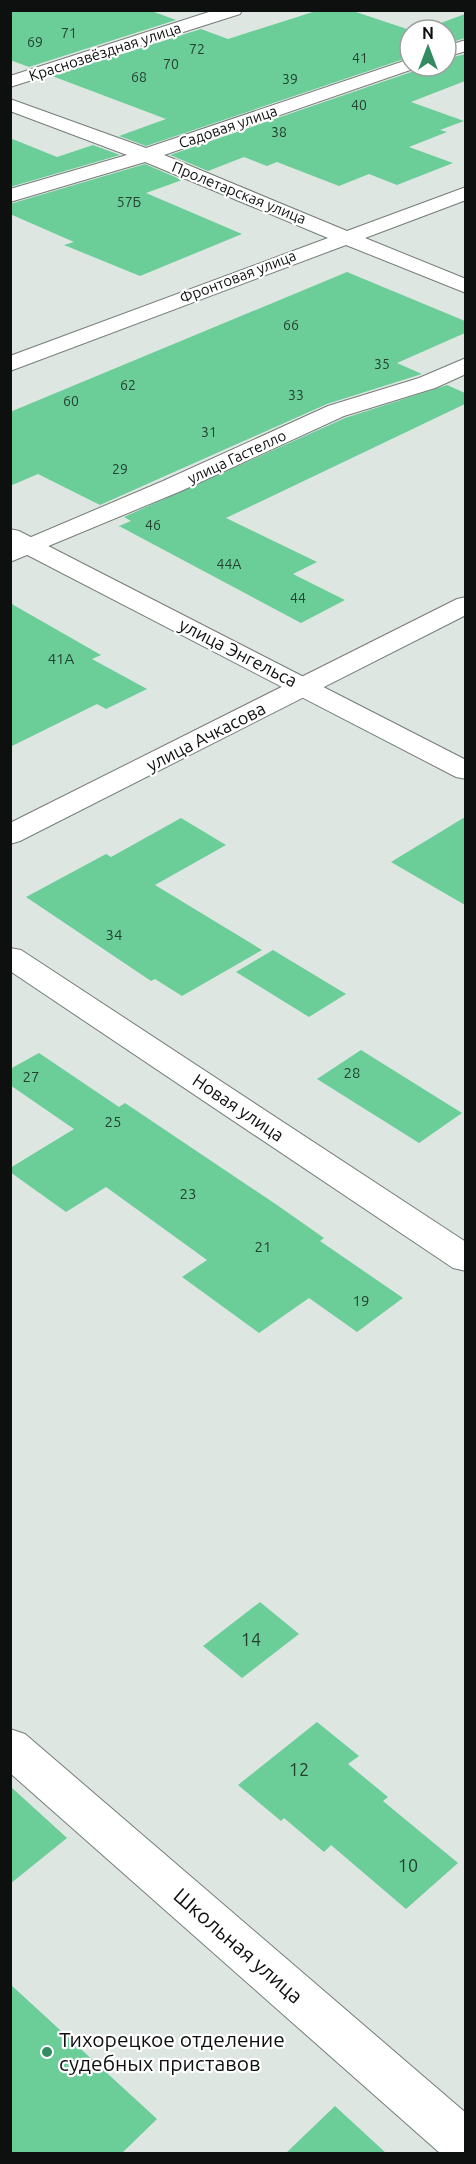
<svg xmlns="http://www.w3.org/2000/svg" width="476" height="2164" font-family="Ubuntu,sans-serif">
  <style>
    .building { fill: #6bce99 }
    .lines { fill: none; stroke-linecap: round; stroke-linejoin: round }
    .minor-casing { stroke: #757c78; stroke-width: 2 }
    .major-casing { stroke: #757c78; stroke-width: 2 }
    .minor { fill: #fff; fill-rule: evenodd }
    .major { fill: #fff; fill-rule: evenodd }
    .poi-dot { fill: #338b5f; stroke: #fff; stroke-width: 2 }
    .labels { text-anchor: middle; stroke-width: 4.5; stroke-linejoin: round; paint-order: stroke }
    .far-number-label { font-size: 14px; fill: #244031 }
    .far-street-label { font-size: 15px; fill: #0d100e; stroke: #fff }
    .number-label { font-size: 15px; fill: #244031 }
    .street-label { font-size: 18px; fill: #0d100e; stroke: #fff }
    .near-number-label { font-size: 18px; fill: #244031 }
    .near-street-label { font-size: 21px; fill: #0d100e; stroke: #fff }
    .near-poi-label { font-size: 21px; fill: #0d100e; stroke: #fff; text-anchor: start }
  </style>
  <rect width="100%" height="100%" fill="#dee6e1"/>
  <g class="building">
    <path d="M10,10H149L176,20L29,67L10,60Z"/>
    <path d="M319,10H350L410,30V57L146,146L119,136L166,119L52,76L201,29L228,39Z"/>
    <path d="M465,14V38L446,44V30H422Z"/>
    <path d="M465,54V81L411,102L464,121L440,130L447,132L409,147L453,163L397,185L369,174L339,186L277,162L267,166L244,157L208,171L170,155L417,70L420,66H446V59Z"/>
    <path d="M10,138L57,157L93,145L120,155L10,187Z"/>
    <path d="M145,164L182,180L146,193L242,234L140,276L64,245L74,242L10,214V204Z"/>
    <path d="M347,272L465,321V333L397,363L422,374L327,404L100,505L38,474L10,486V412Z"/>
    <path d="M447,385L465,393V404L226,518L317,562L293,574L345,600L301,623L119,526L131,521L124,517L345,418Z"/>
    <path d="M10,603L101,655L92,659L147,689L106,709L97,704L10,747Z"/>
    <path d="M465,817V905L391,862Z"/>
    <path d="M181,818L226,845L155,885L262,950L182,996L155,979L151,981L26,897L106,854L111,857Z"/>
    <path d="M273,950L346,994L309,1017L236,972Z"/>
    <path d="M361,1050L462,1113L419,1143L317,1079Z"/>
    <path d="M39,1053L119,1107L125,1103L277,1205L324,1238L320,1241L403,1298L357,1332L309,1298L259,1333L182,1277L207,1260L106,1187L66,1212L10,1172V1168L74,1129L10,1085V1069Z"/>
    <path d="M260,1602L299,1634L242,1678L203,1646Z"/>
    <path d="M317,1722L359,1756L348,1764L388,1797L383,1801L458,1863L406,1909L331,1845L324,1852L284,1818L281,1821L238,1785Z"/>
    <path d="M10,1786L67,1838L10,1884Z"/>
    <path d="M10,1984L157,2119L121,2154H10Z"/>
    <path d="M335,2106L387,2154H285Z"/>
  </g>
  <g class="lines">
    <defs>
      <g id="minor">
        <path d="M215,10H242L240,14L10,87V76Z"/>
        <path d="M466,40V51L446,57V46Z"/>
        <path d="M410,59V66H418L416,68L164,155L347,231L466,187V200L365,238L466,279V293L346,245L10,371V356L328,238L145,162L10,202V189L127,155L10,111V99L146,148Z"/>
        <path d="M466,358V374L435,388L344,416L181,491L10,562V546L163,481L328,406L419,378Z"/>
        <path d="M466,597V615L20,841L10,844V823L457,599Z"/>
        <path d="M10,948L21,950L466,1242V1271L453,1268L10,971Z"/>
        <path d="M10,1729L25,1734L466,2113V2154H441L10,1773Z"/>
      </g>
      <path id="major" d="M10,529L19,531L466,760V779L456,777L10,546Z"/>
    </defs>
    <use href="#minor" class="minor-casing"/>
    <use href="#major" class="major-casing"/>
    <use href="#minor" class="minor"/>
    <use href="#major" class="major"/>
  </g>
  <circle class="poi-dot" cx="47" cy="2052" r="6"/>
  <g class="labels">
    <g class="far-number-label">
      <text x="69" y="38">71</text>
      <text x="35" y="47">69</text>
      <text x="197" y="54">72</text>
      <text x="360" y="63">41</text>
      <text x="171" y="69">70</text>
      <text x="139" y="82">68</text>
      <text x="290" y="84">39</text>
      <text x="359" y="110">40</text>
      <text x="279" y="137">38</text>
      <text x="129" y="207">57Б</text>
      <text x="291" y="330">66</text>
      <text x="382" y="369">35</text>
      <text x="128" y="390">62</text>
      <text x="296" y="400">33</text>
      <text x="71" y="406">60</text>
      <text x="209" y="437">31</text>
      <text x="120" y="474">29</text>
      <text x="153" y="530">46</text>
      <text x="229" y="569">44А</text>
      <text x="298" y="603">44</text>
    </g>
    <g class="far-street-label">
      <text transform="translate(105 52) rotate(-18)" y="5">Краснозвёздная улица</text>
      <text transform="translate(228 127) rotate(-19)" y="5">Садовая улица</text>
      <text transform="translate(239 193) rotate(22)" y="5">Пролетарская улица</text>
      <text transform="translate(238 277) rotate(-21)" y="5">Фронтовая улица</text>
      <text transform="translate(237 457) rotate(-25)" y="5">улица Гастелло</text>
    </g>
    <g class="number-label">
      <text x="61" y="664">41А</text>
      <text x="114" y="940">34</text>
      <text x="352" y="1078">28</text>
      <text x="31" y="1082">27</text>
      <text x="113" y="1127">25</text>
      <text x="188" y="1199">23</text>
      <text x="263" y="1252">21</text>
      <text x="361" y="1306">19</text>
    </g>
    <g class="street-label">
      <text transform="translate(238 653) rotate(27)" y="6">улица Энгельса</text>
      <text transform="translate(206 737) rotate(-27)" y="6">улица Ачкасова</text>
      <text transform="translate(238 1108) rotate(34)" y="6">Новая улица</text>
    </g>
    <g class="near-number-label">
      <text x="251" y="1646">14</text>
      <text x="299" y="1776">12</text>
      <text x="408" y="1872">10</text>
    </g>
    <g class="near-street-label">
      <text transform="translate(238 1946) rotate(41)" y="7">Школьная улица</text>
    </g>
    <g class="near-poi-label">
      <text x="59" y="2047">Тихорецкое отделение<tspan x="59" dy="24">судебных приставов</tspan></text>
    </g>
  </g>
  <rect width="476" height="2164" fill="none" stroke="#0d100e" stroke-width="24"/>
  <g transform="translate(428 48)"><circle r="28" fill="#ffffff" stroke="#9e9f9f" stroke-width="1.5"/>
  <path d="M0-4.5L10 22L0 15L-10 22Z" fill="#338b5f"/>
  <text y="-9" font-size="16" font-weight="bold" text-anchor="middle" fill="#0d100e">N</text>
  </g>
</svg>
